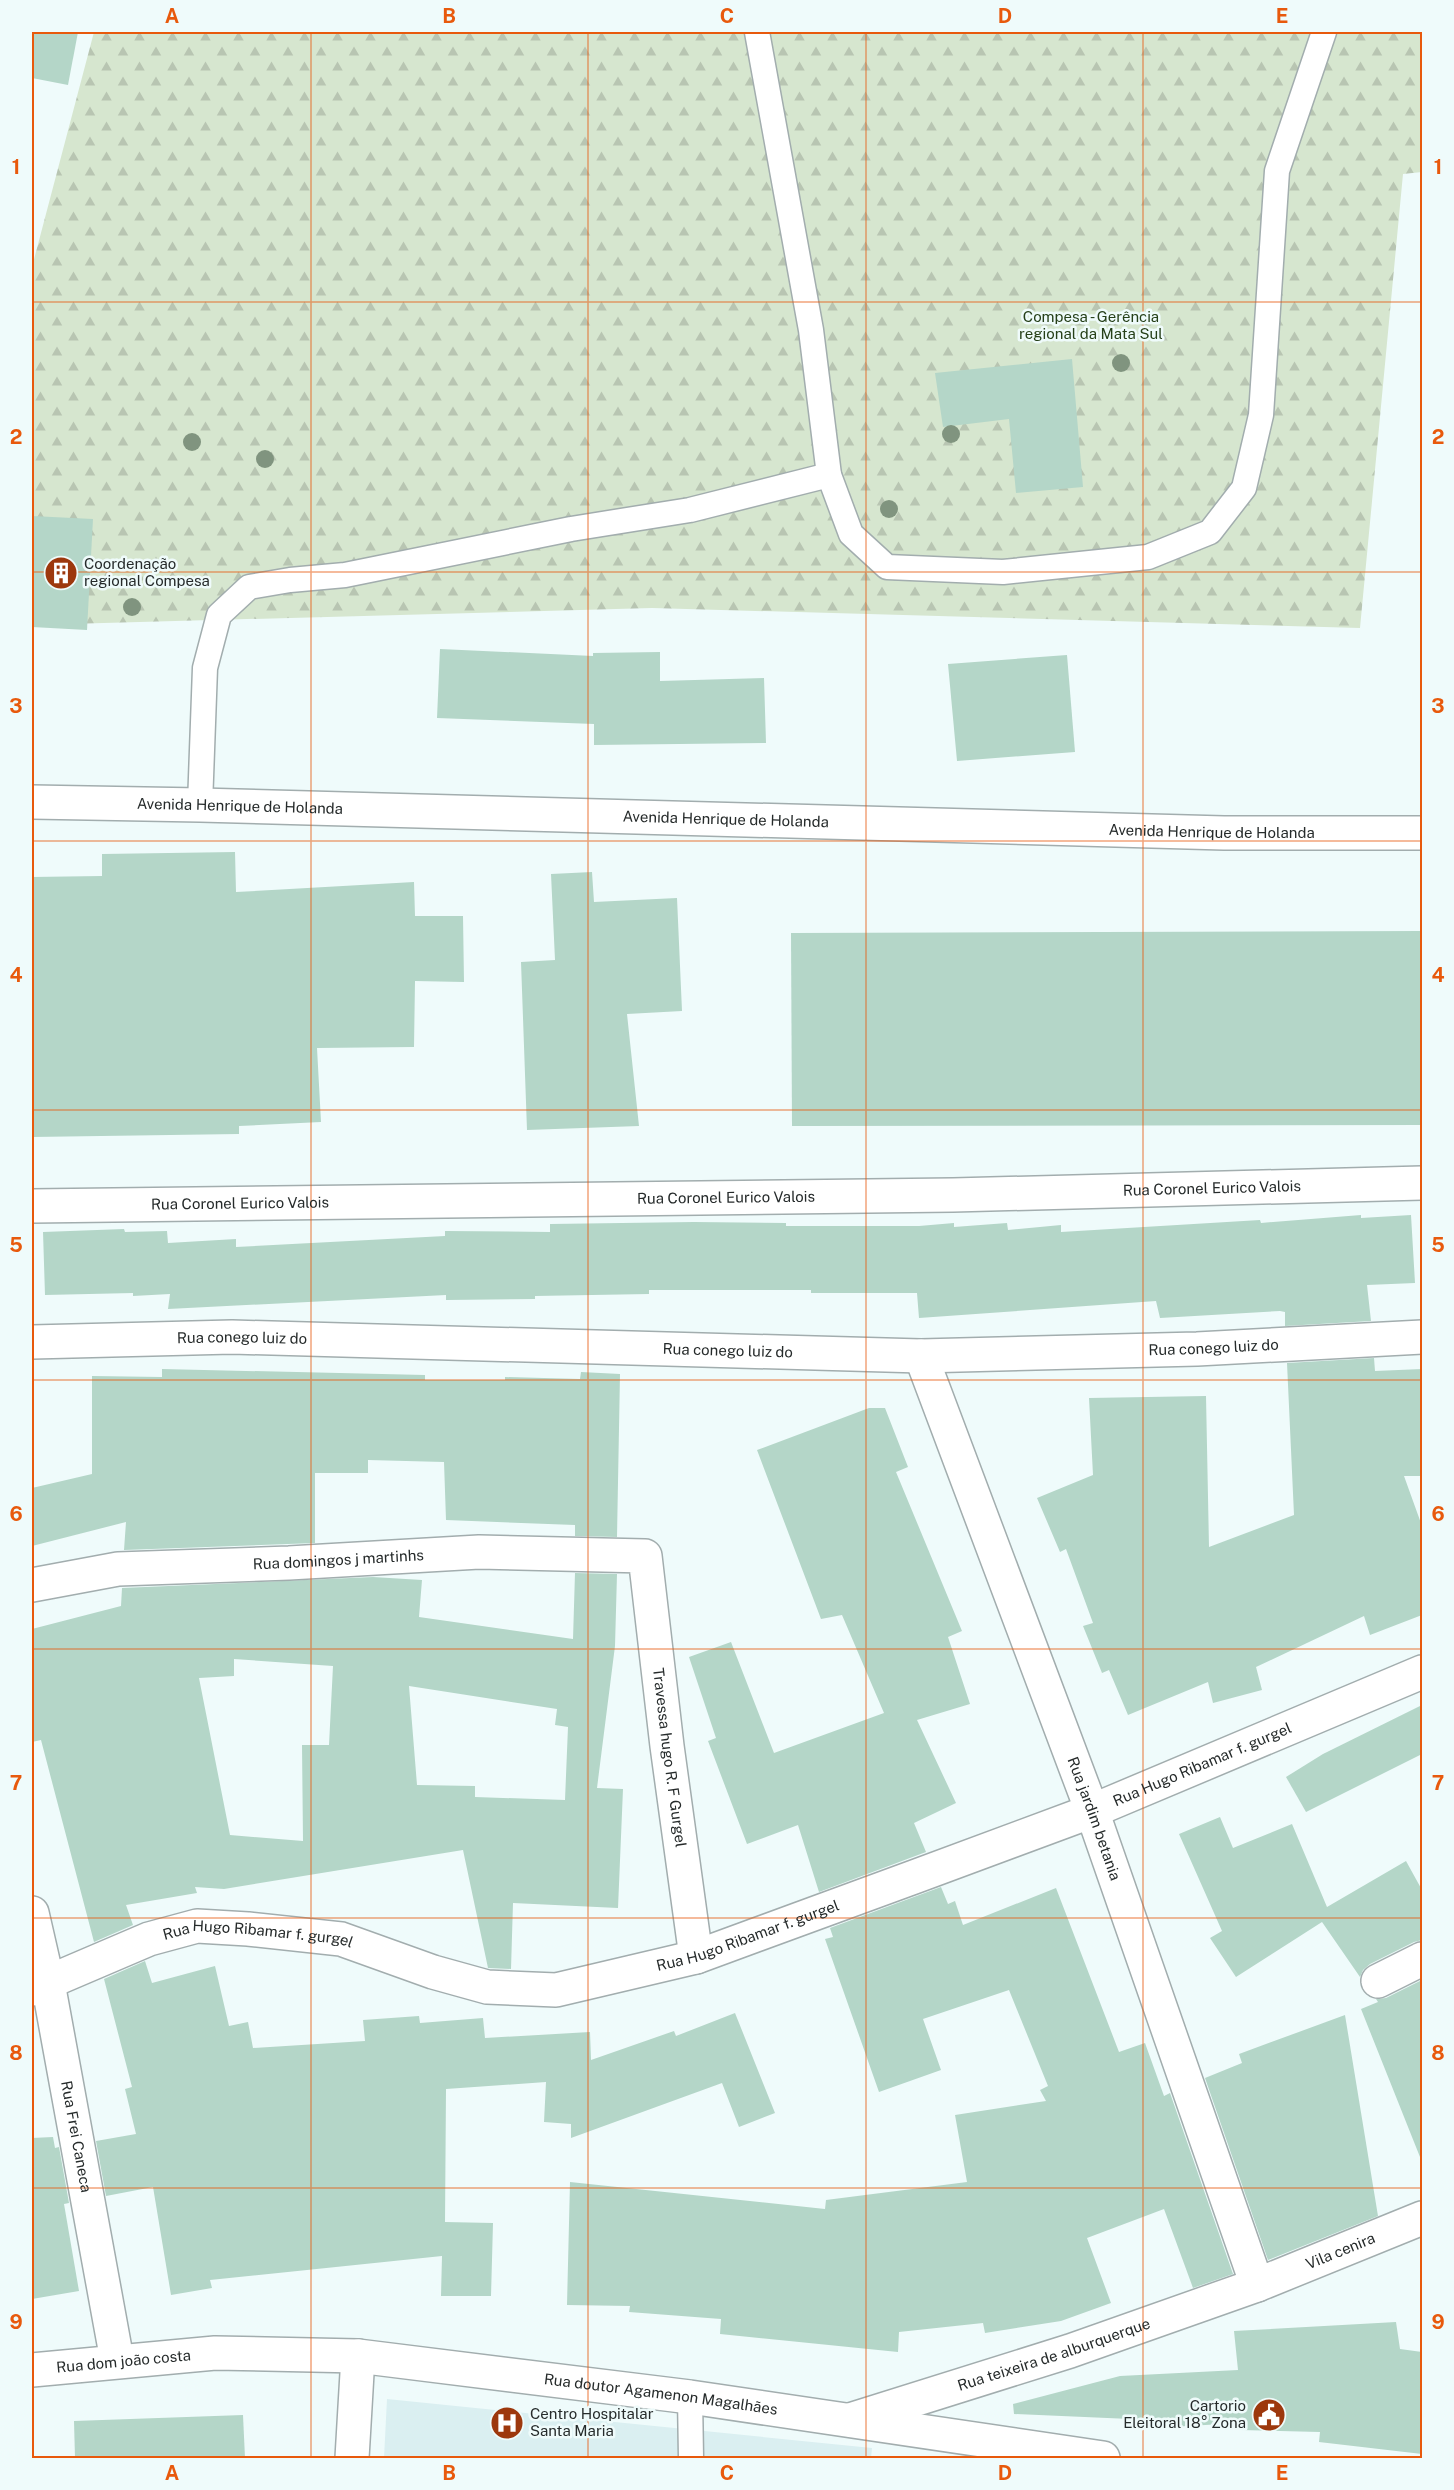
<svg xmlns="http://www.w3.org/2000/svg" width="1454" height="2490" font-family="'Public Sans',sans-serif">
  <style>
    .built { fill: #daeff1 }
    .forest { fill: url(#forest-firs) }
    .building { fill: #b4d6c8; fill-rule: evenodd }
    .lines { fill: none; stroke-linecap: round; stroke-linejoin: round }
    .service-casing { stroke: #a2adae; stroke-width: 27 }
    .minor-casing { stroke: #a2adae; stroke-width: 36 }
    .secondary-casing { stroke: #a2adae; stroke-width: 36 }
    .primary-casing { stroke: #a2adae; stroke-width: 36 }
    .service { stroke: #fff; stroke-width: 24 }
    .minor { stroke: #fff; stroke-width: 33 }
    .secondary { stroke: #fff; stroke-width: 33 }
    .primary { stroke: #fff; stroke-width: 33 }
    .tree { fill: #80947f }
    .grid { fill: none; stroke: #e8590c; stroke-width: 1.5; stroke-opacity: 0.55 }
    .labels { text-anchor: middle; stroke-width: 5; stroke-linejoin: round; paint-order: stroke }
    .park-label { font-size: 15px; fill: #264019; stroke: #effbfb }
    .poi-label { font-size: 15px; fill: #262b2b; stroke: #effbfb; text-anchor: start }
    .street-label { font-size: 15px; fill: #262b2b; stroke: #effbfb }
    .neatline { fill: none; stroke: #e8590c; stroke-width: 2 }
    .grid-label { font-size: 20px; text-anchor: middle; font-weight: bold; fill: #e8590c }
  </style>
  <defs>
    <pattern id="forest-firs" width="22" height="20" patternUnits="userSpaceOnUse" patternTransform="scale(1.5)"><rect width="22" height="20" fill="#d6e6cf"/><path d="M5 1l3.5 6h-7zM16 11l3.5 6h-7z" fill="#b8c5b2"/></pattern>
  </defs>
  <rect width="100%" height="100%" fill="#effbfb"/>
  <path class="built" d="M387,2399L872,2448L871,2458H384Z"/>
  <path class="forest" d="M94,32H1422V172L1403,174L1360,628L652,608L32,625V267Z"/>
  <g class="building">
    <path d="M32,32H78L68,85L32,78Z"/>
    <path d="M1072,359L1083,487L1016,493L1009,419L943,427L935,373Z"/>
    <path d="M32,516L93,519L87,630L32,627Z"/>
    <path d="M440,649L593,656V653L660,652V681L764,678L766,743L594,745V724L437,718Z"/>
    <path d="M1067,655L1075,752L957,761L948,664Z"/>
    <path d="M235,852L236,892L414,882L415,916H463L464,982L415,981L414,1047L317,1048L321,1122L239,1126V1134L32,1137V877L102,876V854Z"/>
    <path d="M592,872L594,902L677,898L682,1011L627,1014L639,1126L527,1130L521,962L555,960L551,874Z"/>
    <path d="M1422,931V1125L792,1126L791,933Z"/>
    <path d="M1361,1215V1218L1411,1215L1415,1283L1367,1285L1371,1321L1285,1326V1312L1280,1311L1160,1318L1156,1301L919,1318L917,1293H811V1290H649V1294L535,1296V1299L446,1300V1295L168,1309L170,1294L133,1296V1293L45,1295L43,1232L124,1229L125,1232L167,1231L168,1243L236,1239V1247L445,1236V1231L550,1232V1224L694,1222L786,1223V1226H919L954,1223V1227L1007,1223L1008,1230L1061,1225V1232L1260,1220L1261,1223Z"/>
    <path d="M1374,1358L1375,1371L1422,1369V1476H1404L1422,1526V1615L1370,1635L1364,1616L1256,1667L1262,1690L1213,1703L1208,1682L1128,1715L1109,1670L1102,1673L1083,1626L1093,1623L1066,1549L1060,1552L1037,1498L1093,1475L1089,1398L1206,1396L1209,1547L1294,1515L1287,1363Z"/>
    <path d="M162,1369L425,1375V1380H505V1377L580,1379L581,1372L620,1374L617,1537L575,1536V1525L446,1520L444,1462L368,1460V1473H315V1543L124,1550L126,1522L32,1546V1488L92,1474V1376L162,1377Z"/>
    <path d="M869,1408H885L908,1467L896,1472L962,1631L948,1637L970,1704L917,1720L956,1803L914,1823L926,1852L819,1892L798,1825L747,1844L708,1741L716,1738L689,1657L731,1642L774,1753L884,1713L842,1615L821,1619L757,1450Z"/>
    <path d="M575,1573L617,1574L615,1646L597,1788L623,1789L618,1908L513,1903L511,1969L488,1968L463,1850L224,1889L195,1887L197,1893L126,1905L133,1925L94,1942L41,1740L32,1742V1629L121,1606L122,1588L373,1577L422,1580L419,1617L573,1639ZM234,1659L333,1666L329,1745H302L303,1841L230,1835L199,1678L234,1676ZM409,1686L557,1709L555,1725L568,1727L565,1800L475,1797V1786L417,1785Z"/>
    <path d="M1422,1705V1754L1306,1812L1286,1777L1323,1754Z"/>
    <path d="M1220,1817L1233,1848L1292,1824L1327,1907L1406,1861L1422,1890V1940L1414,1942L1370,1964L1363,1970L1360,1977L1322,1922L1236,1977L1210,1938L1222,1931L1179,1834Z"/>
    <path d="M941,1887L948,1904L955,1901L963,1925L1056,1888L1119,2052L1145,2043L1164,2096L1170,2093L1233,2274L1193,2288L1164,2209L1087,2238L1111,2303L1061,2321L985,2333L983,2323L899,2332L898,2352L720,2334L721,2319L629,2312L630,2306L567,2305L570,2182L825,2209L826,2200L967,2182L955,2115L1046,2101L1040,2090L1048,2086L1009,1990L923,2019L941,2070L879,2092L825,1939L833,1937L830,1928Z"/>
    <path d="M145,1961L152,1983L215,1966L229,2026L248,2022L253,2048L365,2041L363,2020L419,2016L420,2023L483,2018L485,2038L590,2032L591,2060L674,2031L676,2036L735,2013L775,2113L739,2127L722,2083L571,2138V2124L544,2122L546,2082L446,2089L445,2222L493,2223L491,2296H441L442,2256L210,2280L212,2288L171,2295L153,2187L106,2196L96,2141L136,2134L125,2089L132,2087L104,1979Z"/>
    <path d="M1422,1980V2157H1420L1361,2009L1378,2002L1376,1999L1386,1998Z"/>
    <path d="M1345,2015L1378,2216L1268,2260L1205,2078L1242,2063L1239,2054Z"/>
    <path d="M53,2137L55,2148L59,2147L69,2203L64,2204L79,2291L32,2299V2138Z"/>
    <path d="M1396,2322L1400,2349L1422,2352V2454L1319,2442L1320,2432L1240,2430V2423L1153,2428V2420L1014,2414L1013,2404L1120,2376L1238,2370L1234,2331Z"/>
    <path d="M243,2415L245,2458H75L74,2421Z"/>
  </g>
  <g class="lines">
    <defs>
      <g id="service">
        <path d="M757,32L811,330L829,475L851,534L887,567L1003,572L1148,557L1210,532L1244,488L1261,415L1277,171L1324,32"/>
        <path d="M200,805L205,668L219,615L249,587L290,580L345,575L571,529L690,510L829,475"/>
        <path d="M690,2397L691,2458"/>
      </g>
      <g id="minor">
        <path id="s1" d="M32,1342L232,1337L921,1356L1197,1349L1422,1337"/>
        <path id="s2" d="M921,1356L1092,1811L1257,2285"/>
        <path id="s3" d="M32,1585L118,1569L289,1563L479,1552L645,1556L667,1746L696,1957"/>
        <path id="s4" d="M32,1913L48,1983L117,2360"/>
        <path d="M1378,1981L1422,1959"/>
        <path id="s5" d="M32,1989L149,1939L197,1926L248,1929L341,1939L433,1972L487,1987L556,1990L696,1957L914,1877L1092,1811L1422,1672"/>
        <path id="s6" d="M850,2420L1070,2351L1257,2285L1422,2218"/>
        <path d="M352,2458L358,2356"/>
      </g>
      <g id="secondary">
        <path id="s7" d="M32,1206L953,1195L1422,1183"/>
        <path id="s8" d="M32,2370L215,2353L358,2356L690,2397L1103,2458"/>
      </g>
      <g id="primary">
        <path id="s9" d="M32,802L200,805L1224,833H1422"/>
      </g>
    </defs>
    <use href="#service" class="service-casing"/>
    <use href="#minor" class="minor-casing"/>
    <use href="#secondary" class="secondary-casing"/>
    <use href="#primary" class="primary-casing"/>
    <use href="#service" class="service"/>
    <use href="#minor" class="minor"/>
    <use href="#secondary" class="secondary"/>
    <use href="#primary" class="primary"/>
  </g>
  <g class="tree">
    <circle cx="1121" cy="363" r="9"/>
    <circle cx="951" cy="434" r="9"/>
    <circle cx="192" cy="442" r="9"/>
    <circle cx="265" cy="459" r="9"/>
    <circle cx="889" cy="509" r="9"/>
    <circle cx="132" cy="607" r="9"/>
  </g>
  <path class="grid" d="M311,32V2458M588,32V2458M866,32V2458M1143,32V2458M32,302H1422M32,572H1422M32,841H1422M32,1110H1422M32,1380H1422M32,1649H1422M32,1918H1422M32,2188H1422"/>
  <defs>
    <symbol id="building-disc" viewBox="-11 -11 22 22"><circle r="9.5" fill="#9d380d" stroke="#effbfb"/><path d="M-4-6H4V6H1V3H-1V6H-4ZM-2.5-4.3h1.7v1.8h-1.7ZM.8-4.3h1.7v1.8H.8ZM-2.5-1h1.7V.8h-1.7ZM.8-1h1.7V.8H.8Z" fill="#fff"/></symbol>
    <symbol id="civic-disc" viewBox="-11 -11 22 22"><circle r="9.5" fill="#9d380d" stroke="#effbfb"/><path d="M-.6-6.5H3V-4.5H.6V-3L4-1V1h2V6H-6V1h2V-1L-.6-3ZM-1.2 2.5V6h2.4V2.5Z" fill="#fff"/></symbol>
    <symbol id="hospital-disc" viewBox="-11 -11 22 22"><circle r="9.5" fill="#9d380d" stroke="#effbfb"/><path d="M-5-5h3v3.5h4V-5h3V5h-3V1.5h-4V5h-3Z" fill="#fff"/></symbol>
  </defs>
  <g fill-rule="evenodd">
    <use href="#building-disc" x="42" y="554" width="38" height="38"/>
    <use href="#civic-disc" x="1250" y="2396" width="38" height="38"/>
    <use href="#hospital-disc" x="488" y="2404" width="38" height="38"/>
  </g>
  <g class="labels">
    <g class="park-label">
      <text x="1091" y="322">Compesa - Gerência<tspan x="1091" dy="17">regional da Mata Sul</tspan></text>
    </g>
    <g class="poi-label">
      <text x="84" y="569">Coordenação<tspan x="84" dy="17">regional Compesa</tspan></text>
      <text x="1246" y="2411" text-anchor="end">Cartorio<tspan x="1246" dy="17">Eleitoral 18° Zona</tspan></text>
      <text x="530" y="2419">Centro Hospitalar<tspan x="530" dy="17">Santa Maria</tspan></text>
    </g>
    <g class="street-label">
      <text dy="5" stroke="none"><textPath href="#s9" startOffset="208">Avenida Henrique de Holanda</textPath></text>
      <text dy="5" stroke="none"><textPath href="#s9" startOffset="694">Avenida Henrique de Holanda</textPath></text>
      <text dy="5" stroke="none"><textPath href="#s9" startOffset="1180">Avenida Henrique de Holanda</textPath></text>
      <text dy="5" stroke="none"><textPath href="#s7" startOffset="1180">Rua Coronel Eurico Valois</textPath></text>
      <text dy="5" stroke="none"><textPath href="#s7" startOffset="694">Rua Coronel Eurico Valois</textPath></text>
      <text dy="5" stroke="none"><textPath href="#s7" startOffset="208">Rua Coronel Eurico Valois</textPath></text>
      <text dy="5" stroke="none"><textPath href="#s1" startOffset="210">Rua conego luiz do</textPath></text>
      <text dy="5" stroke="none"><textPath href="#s1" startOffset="1182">Rua conego luiz do</textPath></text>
      <text dy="5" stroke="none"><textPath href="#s1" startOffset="696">Rua conego luiz do</textPath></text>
      <text dy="5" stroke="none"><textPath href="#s3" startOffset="308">Rua domingos j martinhs</textPath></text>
      <text dy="5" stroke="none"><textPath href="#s3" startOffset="818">Travessa hugo R. F Gurgel</textPath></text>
      <text dy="5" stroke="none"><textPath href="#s5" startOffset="1230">Rua Hugo Ribamar f. gurgel</textPath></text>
      <text dy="5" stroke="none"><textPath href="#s2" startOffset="494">Rua jardim betania</textPath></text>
      <text dy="5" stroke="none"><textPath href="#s5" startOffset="744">Rua Hugo Ribamar f. gurgel</textPath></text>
      <text dy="5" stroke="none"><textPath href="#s5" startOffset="238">Rua Hugo Ribamar f. gurgel</textPath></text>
      <text dy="5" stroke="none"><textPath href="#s4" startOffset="228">Rua Frei Caneca</textPath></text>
      <text dy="5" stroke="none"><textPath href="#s6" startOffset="519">Vila cenira</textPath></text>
      <text dy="5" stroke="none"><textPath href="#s6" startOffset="214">Rua teixeira de alburquerque</textPath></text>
      <text dy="5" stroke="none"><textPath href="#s8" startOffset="92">Rua dom joão costa</textPath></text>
      <text dy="5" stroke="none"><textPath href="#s8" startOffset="632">Rua doutor Agamenon Magalhães</textPath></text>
    </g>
  </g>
  <rect width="1454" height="2490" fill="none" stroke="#effbfb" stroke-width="66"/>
  <rect x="33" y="33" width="1388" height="2424" class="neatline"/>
  <g class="grid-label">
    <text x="172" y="23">A</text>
    <text x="449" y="23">B</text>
    <text x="727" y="23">C</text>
    <text x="1005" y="23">D</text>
    <text x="1282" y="23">E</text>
    <text x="16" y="174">1</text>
    <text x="1438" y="174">1</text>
    <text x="16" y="444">2</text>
    <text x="1438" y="444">2</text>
    <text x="16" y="713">3</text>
    <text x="1438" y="713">3</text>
    <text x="16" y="982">4</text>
    <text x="1438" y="982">4</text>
    <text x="16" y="1252">5</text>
    <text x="1438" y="1252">5</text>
    <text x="16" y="1521">6</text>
    <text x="1438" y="1521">6</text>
    <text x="16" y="1790">7</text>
    <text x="1438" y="1790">7</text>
    <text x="16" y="2060">8</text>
    <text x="1438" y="2060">8</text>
    <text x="16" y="2329">9</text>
    <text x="1438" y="2329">9</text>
    <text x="172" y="2480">A</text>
    <text x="449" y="2480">B</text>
    <text x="727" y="2480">C</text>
    <text x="1005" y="2480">D</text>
    <text x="1282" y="2480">E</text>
  </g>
</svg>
